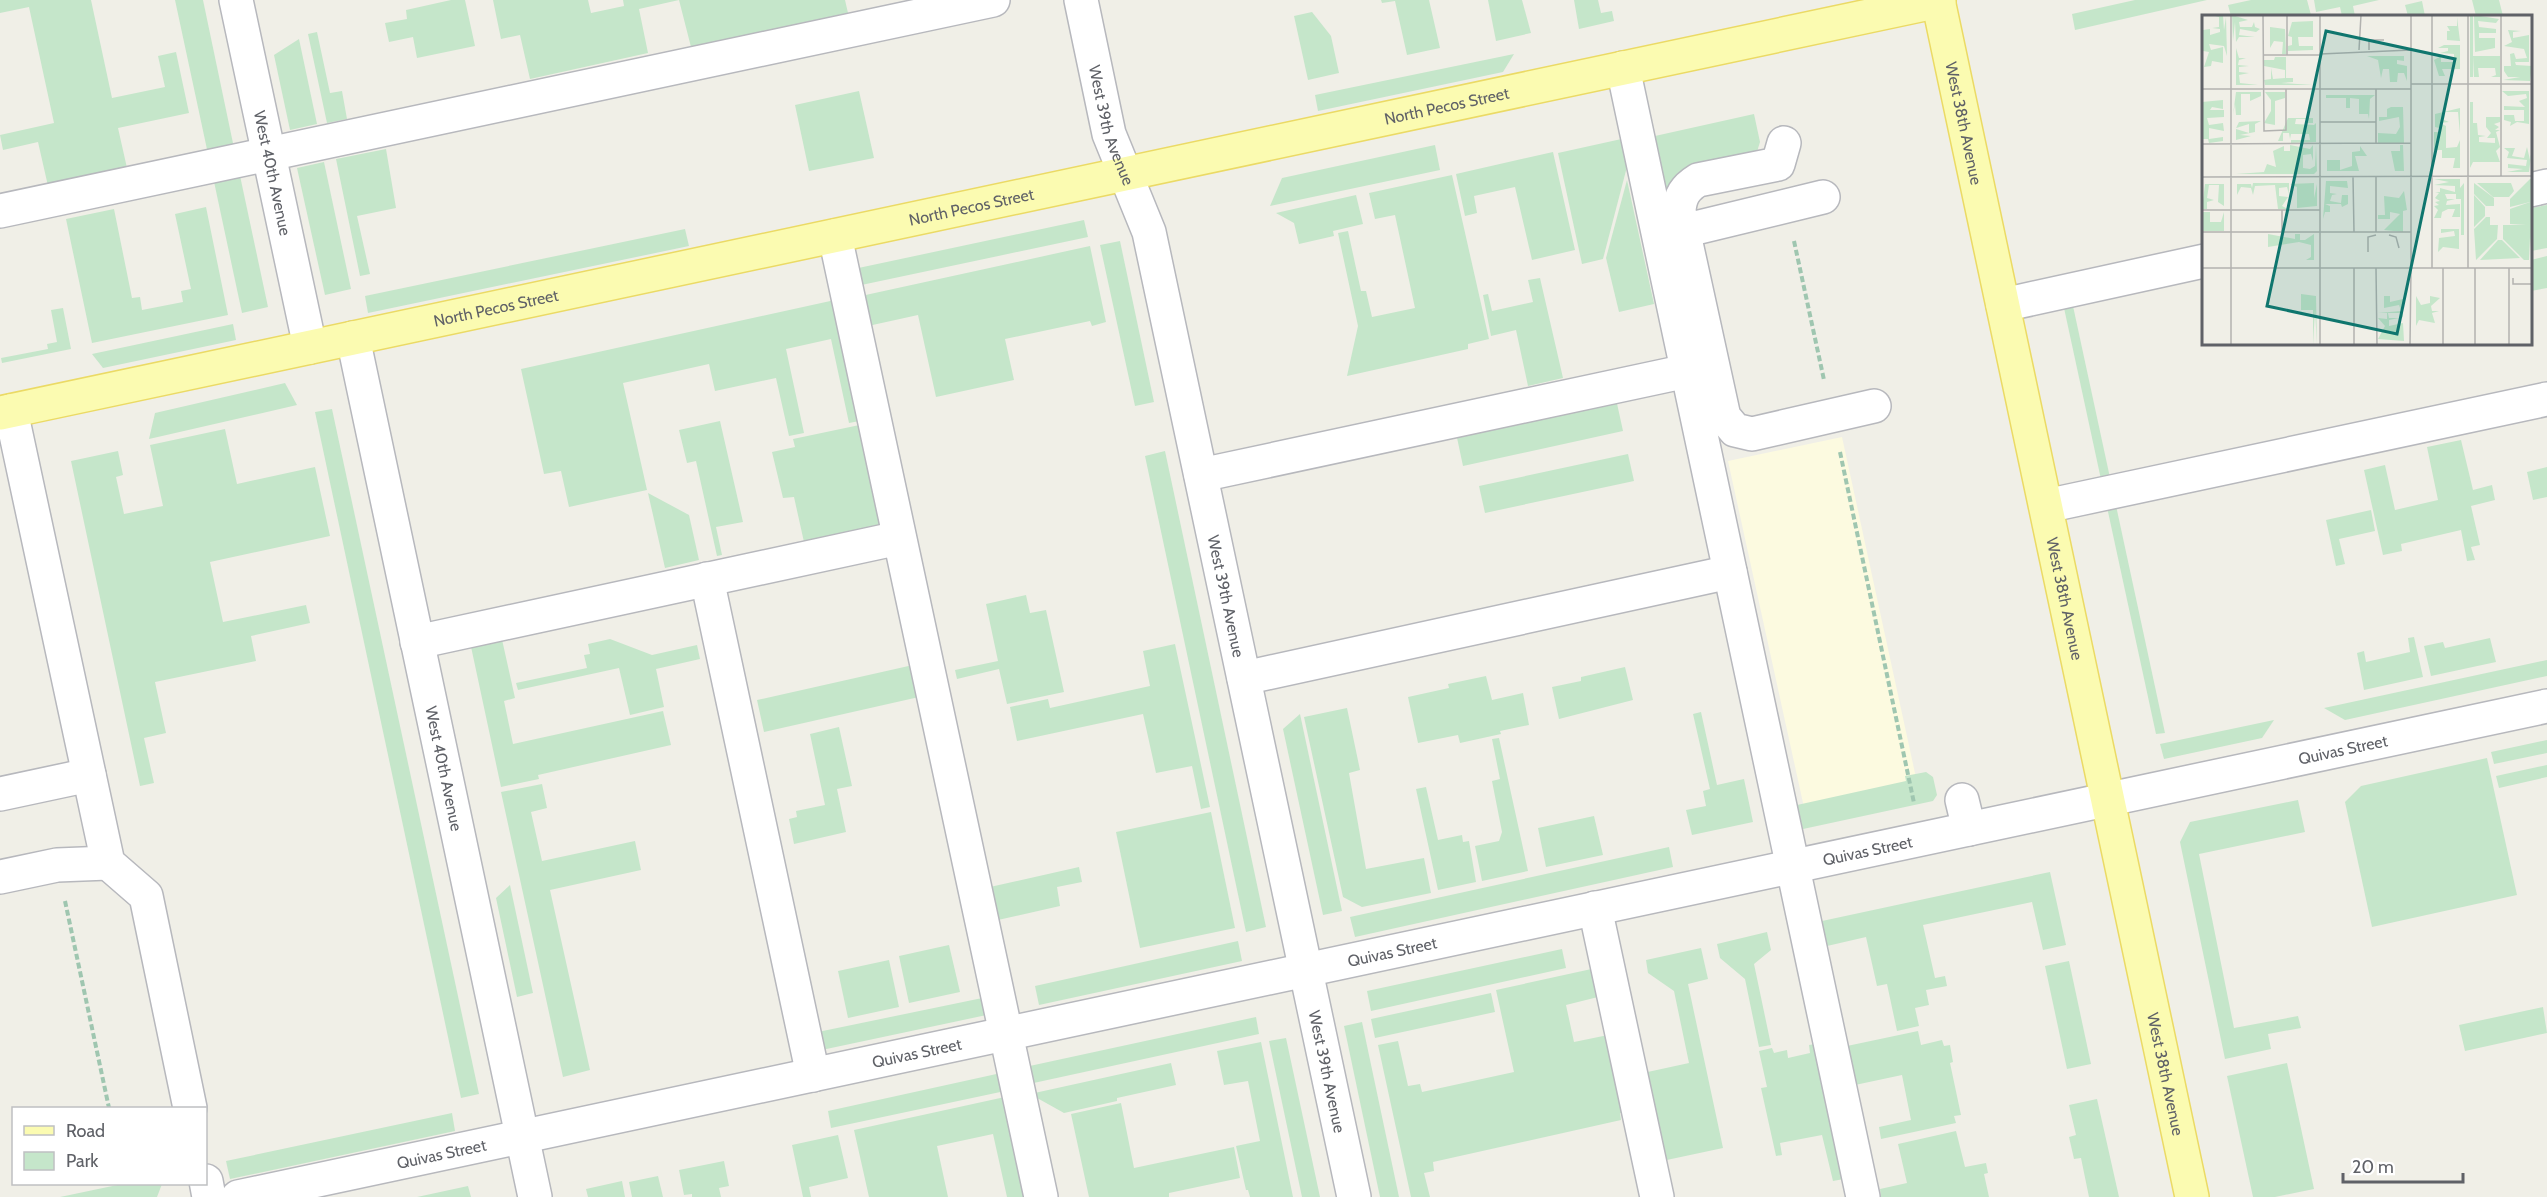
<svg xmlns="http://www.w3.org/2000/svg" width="2547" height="1197" font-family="Cabin,sans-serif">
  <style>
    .commercial { fill: #fcfae0 }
    .green { fill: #c5e6ca }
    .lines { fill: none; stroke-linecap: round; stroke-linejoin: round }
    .minor-casing { stroke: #b7b8bd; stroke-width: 36 }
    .major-casing { stroke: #ebda65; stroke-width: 36 }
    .path { stroke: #9fc6b0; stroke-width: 4; stroke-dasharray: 6 3; stroke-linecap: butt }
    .minor { stroke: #fff; stroke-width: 33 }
    .major { stroke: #fbfbb1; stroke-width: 33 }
    .labels { text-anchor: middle; stroke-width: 4.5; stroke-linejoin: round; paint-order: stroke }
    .street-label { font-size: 16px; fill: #5f6167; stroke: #fff }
    .inset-road { fill: none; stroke: #b2b2b0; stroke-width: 1.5 }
    .view { fill: #0f766e; fill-opacity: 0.15; stroke: #0f766e; stroke-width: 3 }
    .inset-edge { fill: none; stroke: #5f6167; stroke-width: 3 }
  </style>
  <rect width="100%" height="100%" fill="#f0efe7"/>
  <path class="commercial" d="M1842,437L1918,787L1805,812L1728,461Z"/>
  <g class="green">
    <path d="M0,0H91L112,98L165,87L158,56L176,52L189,113L118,128L127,168L48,186L38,142L3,150L0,135L54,123L29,7L0,13Z"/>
    <path d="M175,0H203L234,148L208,154Z"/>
    <path d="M451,0H465L475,46L417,58L413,37L389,42L385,23L407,19L406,10Z"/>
    <path d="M493,0H588L591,13L624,6L623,0H845L848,13L691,47L679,0L639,9L648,53L530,79L520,35L501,39Z"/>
    <path d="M1381,0H1429L1440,48L1407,55L1395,1L1382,3Z"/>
    <path d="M1488,0H1522L1531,33L1496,41Z"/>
    <path d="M1574,0H1598L1601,13L1612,11L1614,21L1579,29Z"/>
    <path d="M2135,0H2207L2075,30L2072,14Z"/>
    <path d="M2251,0H2307L2311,15L2231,16L2228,5Z"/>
    <path d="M2314,0H2379L2353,6L2355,16H2342L2340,7L2316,12Z"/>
    <path d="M2472,0H2499L2503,16H2476Z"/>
    <path d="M2422,1L2425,16H2408L2405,5Z"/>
    <path d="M1312,12L1331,36L1339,73L1308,80L1294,16Z"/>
    <path d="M317,32L330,93L342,91L347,119L327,123L308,34Z"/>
    <path d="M299,39L317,124L290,130L274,55Z"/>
    <path d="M1514,54L1503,72L1318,111L1315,95Z"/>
    <path d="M859,91L874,158L809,171L795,105Z"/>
    <path d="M1754,114L1760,142L1756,155L1669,200L1655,136Z"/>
    <path d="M1635,136L1603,259L1582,264L1558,153Z"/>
    <path d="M1435,145L1440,170L1270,206L1282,178Z"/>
    <path d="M386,149L396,208L357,216L370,274L360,276L336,159Z"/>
    <path d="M1553,152L1575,250L1532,260L1515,187L1474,196L1477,213L1465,216L1456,174Z"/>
    <path d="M324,162L351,289L325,295L297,168Z"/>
    <path d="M239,171L268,307L242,313L213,177Z"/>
    <path d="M1452,175L1489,339L1468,344V349L1347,376L1358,326L1338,233L1348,231L1361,291H1366L1372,317L1415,308L1395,215L1375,219L1369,193Z"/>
    <path d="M1627,180L1654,304L1619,312L1606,258Z"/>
    <path d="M1356,195L1363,224L1333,231L1334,236L1299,244L1294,223L1276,213Z"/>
    <path d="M2547,205V248L2531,251V208Z"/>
    <path d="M206,207L228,315L92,343L66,219L114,209L132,298L140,297L142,310L183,302L181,291L191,289L175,214Z"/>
    <path d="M1084,220L1088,237L852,287L849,270Z"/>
    <path d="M685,229L689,246L368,313L365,296Z"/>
    <path d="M1120,241L1154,402L1135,406L1100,245Z"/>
    <path d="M1090,246L1106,322L1092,326L1090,321L1005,339L1014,380L936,397L918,315L868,326L861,296Z"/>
    <path d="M2547,256V288L2531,291V260Z"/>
    <path d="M1540,278L1563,378L1528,386L1516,330L1491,336L1483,295L1488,294L1492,311L1533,302L1528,280Z"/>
    <path d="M844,298L870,419L849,423L831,339L786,349L804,433L789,436L776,378L715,391L709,364L623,383L647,490L569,507L561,471L544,474L521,369Z"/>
    <path d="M2073,306L2165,733L2156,734L2064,308Z"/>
    <path d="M63,308L71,349L2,363L1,358L48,349L47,344L57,342L51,310Z"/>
    <path d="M233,324L236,340L103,368L92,354Z"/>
    <path d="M285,383L297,405L149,439L155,413Z"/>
    <path d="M1616,399L1623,431L1463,466L1456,433Z"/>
    <path d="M332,409L479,1094L461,1098L315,412Z"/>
    <path d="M720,421L743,522L716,527L722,555L717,556L696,461L687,463L679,430Z"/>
    <path d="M869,423L891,523L804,542L794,497L783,498L772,452L795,447L793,439Z"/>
    <path d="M225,429L237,484L315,467L330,536L210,562L223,622L306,605L310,623L251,636L256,661L155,682L166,733L144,738L154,783L140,786L71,461L118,451L123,475L116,477L124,514L163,506L150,445Z"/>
    <path d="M2461,440L2473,490L2492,485L2495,500L2471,506L2480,545L2471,547L2475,560L2467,561L2461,530L2401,544L2402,551L2383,555L2364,470L2385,465L2395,510L2438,500L2427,447Z"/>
    <path d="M1165,451L1266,927L1246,932L1145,456Z"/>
    <path d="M1628,454L1634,481L1485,513L1479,486Z"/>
    <path d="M2547,467V497L2533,500L2527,472Z"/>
    <path d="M648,493L689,515L699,560L665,568Z"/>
    <path d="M2371,510L2375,531L2339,539L2345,564L2336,566L2326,520Z"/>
    <path d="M1026,595L1030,613L1046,610L1064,692L1007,704L999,669L957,679L955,670L998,661L986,604Z"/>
    <path d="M501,635L515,698L504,701L513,744L663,711L671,745L538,775L539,779L501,787L470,642Z"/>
    <path d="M2414,637L2423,677L2364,690L2357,653L2364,651L2366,662L2410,652L2408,638Z"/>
    <path d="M2490,638L2496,662L2431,676L2424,646L2443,642L2445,648Z"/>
    <path d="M610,639L652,655L697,645L700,659L656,669L664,707L630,715L619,668L518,690L516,683L587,668L584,655L590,654L588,644Z"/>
    <path d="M1175,644L1210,807L1201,809L1192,766L1156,773L1143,714L1017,741L1010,707L1048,699L1050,708L1150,686L1143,651Z"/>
    <path d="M2547,660V676L2345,720L2324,708Z"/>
    <path d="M913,665L919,697L764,732L757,700Z"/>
    <path d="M1625,667L1633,700L1559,719L1552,687L1581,681V677Z"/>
    <path d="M1486,676L1492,700L1523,693L1529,725L1500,731L1501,734L1460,743L1458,735L1418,743L1408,697L1449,688L1448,684Z"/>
    <path d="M1347,708L1360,770L1349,773L1366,869L1424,858L1431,893L1362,907L1343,897L1304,717Z"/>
    <path d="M1701,712L1717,785L1744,779L1753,822L1692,835L1686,810L1706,806L1703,791L1710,789L1693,714Z"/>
    <path d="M1300,714L1342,911L1323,915L1283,729Z"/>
    <path d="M2274,720L2262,738L2164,759L2160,744Z"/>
    <path d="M839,727L852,786L837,789L846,832L794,844L789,819L797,817L796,811L825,805L810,734Z"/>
    <path d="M1499,738L1528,871L1482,881L1475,846L1499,841L1502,832L1492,781L1500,779L1492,739Z"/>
    <path d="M2547,740V753L2494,764L2491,752Z"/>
    <path d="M2487,758L2517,895L2372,927L2345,802L2361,786Z"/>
    <path d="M2547,765V777L2499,788L2496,776Z"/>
    <path d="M1926,772L1933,777L1937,795L1933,801L1803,829L1797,805L1906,781L1905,776Z"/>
    <path d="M542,784L547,808L531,812L542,861L635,841L641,870L550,890L590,1070L563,1077L501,792Z"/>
    <path d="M1426,787L1438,840L1462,835L1463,842L1469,841L1476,882L1438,890L1416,789Z"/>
    <path d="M2298,800L2305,832L2199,854L2234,1028L2298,1016L2301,1028L2268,1034L2271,1049L2225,1059L2180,842L2190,822Z"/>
    <path d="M1211,812L1235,928L1140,948L1116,832Z"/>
    <path d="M1594,816L1603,855L1546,867L1538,828Z"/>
    <path d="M1669,847L1673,867L1355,937L1350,917Z"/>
    <path d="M1079,867L1082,882L1057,887L1060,906L998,920L990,887Z"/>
    <path d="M2050,872L2066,945L2043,950L2032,902L1923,925L1935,978L1945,976L1947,986L1926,990L1929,1005L1915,1008L1919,1026L1897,1031L1887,984L1877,986L1866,937L1827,946L1822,921Z"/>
    <path d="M510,885L533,993L517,997L496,898Z"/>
    <path d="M1767,932L1771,950L1754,964L1771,1045L1759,1047L1745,979L1720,958L1717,944Z"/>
    <path d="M1238,941L1242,961L1039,1005L1035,986Z"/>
    <path d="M949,945L960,992L909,1003L899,956Z"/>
    <path d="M1701,948L1708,979L1688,984L1723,1148L1662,1161L1643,1073L1689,1063L1674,991L1648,973L1646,960Z"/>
    <path d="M1562,949L1566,968L1371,1011L1367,991Z"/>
    <path d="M889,960L899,1007L848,1018L838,971Z"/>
    <path d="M2069,961L2091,1064L2067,1069L2045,966Z"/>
    <path d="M1596,968L1602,996L1566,1005L1574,1042L1613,1034L1630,1111L1620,1113L1621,1120L1433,1162L1434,1171L1424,1173L1430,1197H1411L1378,1045L1398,1041L1408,1086L1420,1084L1422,1092L1514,1072L1496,990Z"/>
    <path d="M1491,993L1495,1012L1375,1038L1371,1019Z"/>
    <path d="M992,996L996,1013L817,1051L813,1033Z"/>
    <path d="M2543,1007L2547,1033L2465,1051L2459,1025Z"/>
    <path d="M1256,1017L1259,1034L1029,1084L1025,1067Z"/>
    <path d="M1362,1022L1399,1197H1380L1344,1026Z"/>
    <path d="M1918,1031L1921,1045L1942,1040L1944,1046L1950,1045L1953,1062L1950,1063L1961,1115L1954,1116L1956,1123L1881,1139L1879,1127L1911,1120L1902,1075L1855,1085L1847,1046Z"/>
    <path d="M1286,1038L1320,1197H1302L1269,1041Z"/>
    <path d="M1261,1042L1293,1197H1250L1248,1190H1246L1236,1146L1260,1141L1248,1081L1224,1085L1217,1051Z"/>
    <path d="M1821,1043L1849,1178L1833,1181L1822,1135L1780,1143L1782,1155L1776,1156L1761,1088L1767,1087L1759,1051L1772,1048L1774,1053L1787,1050L1788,1058L1810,1053L1809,1045Z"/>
    <path d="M1171,1063L1176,1085L1117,1098V1101L1064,1113L1030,1094Z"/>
    <path d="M2287,1063L2314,1189L2275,1197H2253L2227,1076Z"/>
    <path d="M1001,1073L1005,1091L831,1128L828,1111Z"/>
    <path d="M1014,1095L1036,1197H1007L993,1134L937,1146L948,1197H869L854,1130Z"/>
    <path d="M2097,1099L2119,1197H2089L2081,1158L2074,1159L2069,1137L2076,1135L2069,1105Z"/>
    <path d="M1121,1103L1134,1168L1234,1147L1240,1178L1169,1193V1197H1089L1071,1114Z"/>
    <path d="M452,1113L455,1131L230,1179L226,1161Z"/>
    <path d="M1956,1131L1965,1167L1986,1163L1988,1173L1984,1174L1989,1197H1881L1880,1189L1907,1183L1898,1144Z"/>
    <path d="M838,1135L848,1178L809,1187L811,1197H803L792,1145Z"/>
    <path d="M724,1161L729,1186L719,1188L721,1197H692V1194L684,1195L679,1170Z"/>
    <path d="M658,1176L663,1197H632L629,1182Z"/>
    <path d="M622,1181L625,1197H588L586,1189Z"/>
    <path d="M122,1184H162L157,1197H60Z"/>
    <path d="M468,1186L471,1197H417Z"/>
  </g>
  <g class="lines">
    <defs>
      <g id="minor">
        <path id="s1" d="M236,0L310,347"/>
        <path id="s2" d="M1081,0L1109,134L1149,232L1354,1197"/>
        <path d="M1623,68L1863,1197"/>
        <path d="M1784,143L1778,164L1698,180C1685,188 1680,196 1679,211L1724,417L1735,430L1752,434L1874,406"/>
        <path d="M2530,190L2547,186"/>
        <path d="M0,211L993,0"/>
        <path d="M1683,231L1823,197"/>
        <path d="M835,236L1041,1197"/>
        <path d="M2003,305L2204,261"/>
        <path id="s3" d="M353,338L535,1197"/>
        <path d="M11,411L108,863L146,896L190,1108"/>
        <path d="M1201,475L1687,371"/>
        <path d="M2046,506L2547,399"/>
        <path d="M707,579L813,1075"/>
        <path d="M417,642L899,538"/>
        <path d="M1244,678L1730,572"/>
        <path d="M0,794L89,775"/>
        <path d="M1962,800L1969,829"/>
        <path d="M0,877L57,865L108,863"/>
        <path d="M1595,908L1657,1197"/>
        <path d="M206,1181L209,1197"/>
        <path id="s4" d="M238,1197L2547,706"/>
      </g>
      <g id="major">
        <path id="s5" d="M1938,0L2192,1197"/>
        <path id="s6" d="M0,413L1939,1"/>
      </g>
    </defs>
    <use href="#minor" class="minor-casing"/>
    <use href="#major" class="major-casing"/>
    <g class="path">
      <path d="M1794,241L1824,380"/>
      <path d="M1840,452L1914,803"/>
      <path d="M65,901L109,1108"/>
    </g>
    <use href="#minor" class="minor"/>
    <use href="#major" class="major"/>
  </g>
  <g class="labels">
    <g class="street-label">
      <text dy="6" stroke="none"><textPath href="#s6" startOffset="1479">North Pecos Street</textPath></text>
      <text dy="6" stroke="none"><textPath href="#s5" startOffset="126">West 38th Avenue</textPath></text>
      <text dy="6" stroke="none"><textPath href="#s2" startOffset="129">West 39th Avenue</textPath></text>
      <text dy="6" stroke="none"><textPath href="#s1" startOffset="177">West 40th Avenue</textPath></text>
      <text dy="6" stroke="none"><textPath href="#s6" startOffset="993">North Pecos Street</textPath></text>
      <text dy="6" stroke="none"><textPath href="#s6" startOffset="507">North Pecos Street</textPath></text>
      <text dy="6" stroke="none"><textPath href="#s2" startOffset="615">West 39th Avenue</textPath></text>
      <text dy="6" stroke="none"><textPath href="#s5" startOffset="612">West 38th Avenue</textPath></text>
      <text dy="6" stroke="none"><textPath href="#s4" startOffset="2152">Quivas Street</textPath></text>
      <text dy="6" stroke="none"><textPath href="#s3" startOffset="440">West 40th Avenue</textPath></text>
      <text dy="6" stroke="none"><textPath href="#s4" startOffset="1666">Quivas Street</textPath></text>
      <text dy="6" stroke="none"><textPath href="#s4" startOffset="1180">Quivas Street</textPath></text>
      <text dy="6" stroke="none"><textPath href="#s4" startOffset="694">Quivas Street</textPath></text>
      <text dy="6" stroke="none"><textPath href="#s2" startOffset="1101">West 39th Avenue</textPath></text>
      <text dy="6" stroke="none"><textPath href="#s5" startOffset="1098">West 38th Avenue</textPath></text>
      <text dy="6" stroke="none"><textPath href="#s4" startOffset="208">Quivas Street</textPath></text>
    </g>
  </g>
  <g transform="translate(2202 15)">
    <rect width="330" height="330" fill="#f0efe7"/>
    <path d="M9,0H21L22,15L24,2L25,41L22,31L7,29L9,35L21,32V48L10,46L9,51L2,52L7,37L1,36V15L8,14V20L18,17V14L10,13L17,12V2ZM30,0L46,5L37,7L38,12H50L52,7L53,12L58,14L54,17L38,14L37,20L53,22H37L34,27L33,7L31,26ZM268,0H271V41H298V62H289L294,60L293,53H276L277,62H272V41L271,62H268ZM272,0L297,4L294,8L276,6L277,12L294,14V18H277V23H293V33L273,37ZM255,2L258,26L245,25V16H248L245,11H255ZM111,6V22H96L97,31H111V35L86,36V31L90,30V22L86,21L90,7ZM68,12L83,14L84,39H80L81,27L72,26L68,33ZM306,15L319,16L311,17V23L327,20V47H313L314,50L330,51L328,66L301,65L318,62H306L302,56V51H309L308,39L312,38L314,44L325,43L322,34L302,31L310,27ZM242,30H258V54H240L243,61H237L232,45L239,41V47H252V39L238,38L246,36V33H236ZM34,33L37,43H44L37,45L36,50L47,51L37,52V57L47,58L37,60L38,68L56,70H34ZM165,41H202V46L195,45V49L205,51V66L202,58H196L195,67H188L187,54H181L179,63L176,45ZM73,42H84V63H91V67L79,68L111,70H63L62,65L69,64V53L71,64L83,63V55L62,51V45H72ZM300,76H327V109L315,107L308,111L309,107L302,105V100H312L313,106H322V95H302V91L323,92L317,86L325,83L324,79L306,81ZM34,77H59V81L48,86V79H39V100H34L33,89L31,100ZM63,77H83V83L73,86V110L62,108L69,96V85ZM124,80H173L168,84L167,104L166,99H157V84L148,83V93H144V83H124ZM21,85V94L10,92L8,95H22V102L5,103L7,110L21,108L22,116L7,113V124L21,122V126L7,128L6,124H0V87ZM268,87H271V108H275L276,120L284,121L277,122V127L293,128V123H285L289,118L284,112V102H298V107L292,109L297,112L293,115H298L294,117L298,132L294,136L298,147H271L268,153ZM189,92H201L202,128H176V118L194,119L198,112L197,102L177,106V102H185V94ZM258,93V119L256,97H243L242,105L247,107L238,108L244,111V133L255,132L258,125V153H251L253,143H240V135H232V117H238L237,113L233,112V99ZM86,103H111V108H106V104H94L93,109L112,110L114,108V127L89,128V125H108L107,119H89L88,124L87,118H81V126H76ZM59,106L53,109V117L38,120L49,121L34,125V114L47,118V109L34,113L37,107ZM88,130L108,134L111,130V146L109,139L101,140V153L108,154L113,151L114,130L115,156L112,159H34L62,157L65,149L74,152L71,136L82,131V136H88ZM198,130H201L202,156H193L189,136H198ZM158,131L165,141H153L157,156H125V145H138V155L150,151V137L158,136ZM325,132L328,145L330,134L327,157H305L321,154L306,153V149L324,151L325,145L305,143L307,137L302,133H313L310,141L322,143ZM232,164H258V173L262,168V220H259V184H254V179H243L245,184H253L245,186L244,190L258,189V202H250L253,194H246L240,197L239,203H232L236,195L232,191L237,190L233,187L238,186L233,183L237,178L233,177H238V173L253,177V171L232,170L247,167ZM328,164H330V244L328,222L327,245H322L301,224V210H324L308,209V194L328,187L308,192V184ZM124,166H145L146,173L128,171V178L135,179L130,180L128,186L139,188L140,180H146V189L140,192L139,189H123L128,191V197H123L121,204ZM51,168H87V179L85,172L77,173V181L86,182L80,191L86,194H76L73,170L53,171L51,180L49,173L39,172L35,180V169H49L50,173ZM112,168V183L115,169V191L95,193V172L88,169ZM272,168L292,183V191H284L272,179ZM275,168H309L312,176L307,182H291ZM3,169H22V191L16,187L17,170H7L5,183L12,185L5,187V194H0ZM202,176L205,195L201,196V217L182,215L198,199L188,197V204H176V200H183L182,181L197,183ZM272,180L283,192V201L272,212ZM0,197H8V207H19L22,197V216H0ZM284,202H288V210H296L295,224L274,245L272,214ZM239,214H257V234L241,232L236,237L237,223L253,221L252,216L239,218ZM66,219L93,224V219H98V225H103L112,219V245H104L109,242V230L97,227L66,232ZM296,225H300L318,243L278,245ZM99,279L114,281L115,330L113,295L111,330V295H99ZM182,281H188V287L201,284V303L198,298H186L187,303H197L187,305V311L201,308L202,326L176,324L183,311L176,303L185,304V298H176L199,296L197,290L182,293ZM214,281L219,290L228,288V281L238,283L229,291L230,296H237L230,298L233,308L217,305L214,311Z" fill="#c5e6ca"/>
    <path class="inset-road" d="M29,0V330M61,0L62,116L84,115V74M85,0V40M209,0V253M230,0V253M266,0V253M157,35L159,0M167,35V25H182M118,39L209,35M61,40H118M209,69H330M0,74H209M174,74V128M118,107H174M0,129L209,128M299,161V0M0,162L330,161M151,162L152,217M174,162V217M0,195H118M80,195V217M0,217H209M187,220L194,222L197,233M166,237V222L174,220M0,253H330M152,253V330M174,253L175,330M241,253V330M273,253V330M307,253V330M311,263V269H330M118,330V0M208,330L209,253"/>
    <path class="view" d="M124,16L253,44L195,319L65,291Z"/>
    <rect width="330" height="330" class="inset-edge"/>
  </g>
  <rect x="12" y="1107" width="195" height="78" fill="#ffffff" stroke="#bfc0c2" stroke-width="1.5"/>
  <rect x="24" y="1126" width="30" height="9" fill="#fbfbb1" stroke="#bfc0c2" stroke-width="1.5"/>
  <text x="66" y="1137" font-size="18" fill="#5f6167">Road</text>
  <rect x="24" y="1152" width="30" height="18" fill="#c5e6ca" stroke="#bfc0c2" stroke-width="1.5"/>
  <text x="66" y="1167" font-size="18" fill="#5f6167">Park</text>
  <path d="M2343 1173v9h120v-9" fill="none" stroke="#5f6167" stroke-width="3"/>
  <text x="2352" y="1173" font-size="18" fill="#5f6167" stroke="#ffffff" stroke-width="4.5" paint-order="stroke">20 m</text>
</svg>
